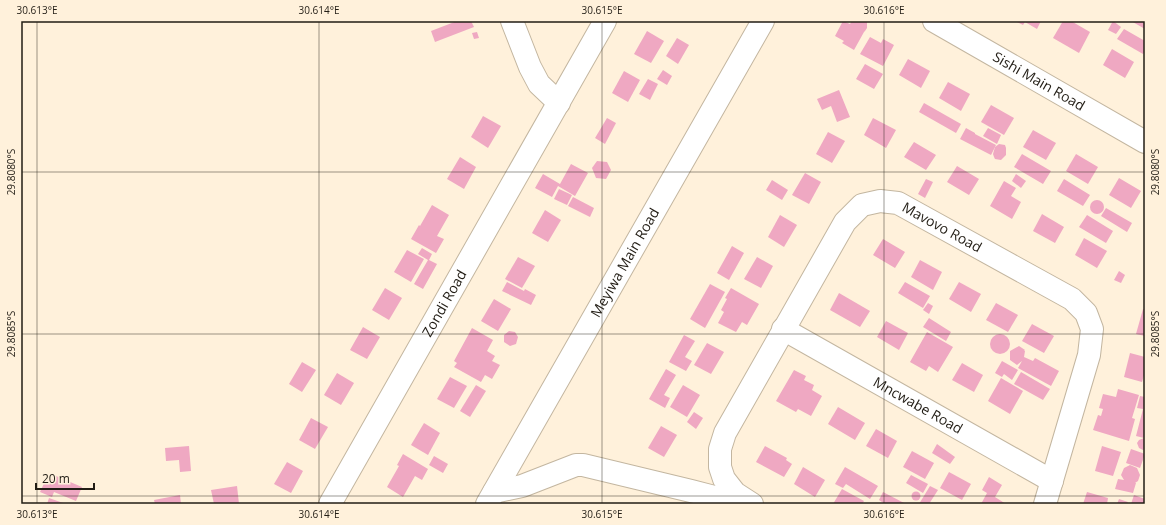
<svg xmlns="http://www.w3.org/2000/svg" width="1166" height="525" font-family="'Open Sans',sans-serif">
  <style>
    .building { fill: #efa8c2 }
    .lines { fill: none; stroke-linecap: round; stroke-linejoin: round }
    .minor-casing { stroke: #c3b6a0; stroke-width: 24 }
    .minor { stroke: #fff; stroke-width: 22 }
    .ticks { fill: none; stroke: #221d15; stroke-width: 1; stroke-opacity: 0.45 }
    .labels { text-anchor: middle; stroke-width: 3.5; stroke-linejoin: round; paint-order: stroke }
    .street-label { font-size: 14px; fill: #221d15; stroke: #fff1db }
    .neatline { fill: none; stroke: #221d15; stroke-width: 1.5 }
    .ticks-label { font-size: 10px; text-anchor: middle; fill: #221d15 }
  </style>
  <rect width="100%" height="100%" fill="#fff1db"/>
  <g class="building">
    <path d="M457,21H471L474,27L435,42L431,31Z"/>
    <path d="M843,21L850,24L852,21H867V28L865,31L864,32L854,50L842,43L844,41L835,36Z"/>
    <path d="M1015,21H1041L1037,29L1025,22L1023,25Z"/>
    <path d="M1063,21H1071L1090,32L1079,53L1053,38Z"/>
    <path d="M1113,21L1121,27L1116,34L1108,30Z"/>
    <path d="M1131,21H1145V29Z"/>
    <path d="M1124,29L1145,41V51L1143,54L1117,39Z"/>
    <path d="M647,31L664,41L651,63L634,54Z"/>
    <path d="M477,32L479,38L474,39L472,33Z"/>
    <path d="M870,37L881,43L883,39L894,45L883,66L860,54Z"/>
    <path d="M677,38L689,45L678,64L666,56Z"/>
    <path d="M1112,49L1134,62L1125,78L1103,65Z"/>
    <path d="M908,59L930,71L921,88L899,75Z"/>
    <path d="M865,64L883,74L874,89L856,79Z"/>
    <path d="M663,70L672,76L667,85L657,79Z"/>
    <path d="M624,71L640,80L628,102L612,93Z"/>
    <path d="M648,79L658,84L650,100L639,94Z"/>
    <path d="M948,82L970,94L961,111L939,98Z"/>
    <path d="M839,90L850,117L837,122L831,106L822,110L817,99Z"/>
    <path d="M924,103L961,124L956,133L919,112Z"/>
    <path d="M991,105L1014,118L1004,135L981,122Z"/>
    <path d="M483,116L501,126L488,148L471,137Z"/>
    <path d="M607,118L616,123L605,144L595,138Z"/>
    <path d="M873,118L896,130L886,148L864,135Z"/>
    <path d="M966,128L975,133V134L996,145L991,155L960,139Z"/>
    <path d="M988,128L1001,135L997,144L983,136Z"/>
    <path d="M1033,130L1056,143L1046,160L1023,147Z"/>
    <path d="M828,132L845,141L832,163L816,154Z"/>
    <path d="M914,142L936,155L926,170L904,157Z"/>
    <path d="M999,144L1005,145L1006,148V155L1001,160L995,159L994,157L993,154L995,147Z"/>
    <path d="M1022,154L1051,171L1043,184L1014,167Z"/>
    <path d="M1076,154L1098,167L1088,184L1066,171Z"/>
    <path d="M460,157L476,167L464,189L447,179Z"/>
    <path d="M597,161L607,162L611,170L606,179L596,178L592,168Z"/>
    <path d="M571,164L588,173L575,196L558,186L552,197L535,188L543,174L560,184Z"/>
    <path d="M957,166L979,179L969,195L947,182Z"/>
    <path d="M805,173L821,182L809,204L792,195Z"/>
    <path d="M1016,174L1026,181L1021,188L1012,181Z"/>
    <path d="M1119,178L1141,191L1131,208L1109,195Z"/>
    <path d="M926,179L933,182L925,198L918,194Z"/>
    <path d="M1064,179L1090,195L1083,206L1057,191Z"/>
    <path d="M772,180L788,190L782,200L766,190Z"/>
    <path d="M1004,181L1016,188L1011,196L1021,202L1012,219L990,206Z"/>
    <path d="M559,189L572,195L567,205L554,199Z"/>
    <path d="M573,197L594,208L590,217L568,206Z"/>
    <circle cx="1097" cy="207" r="7"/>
    <path d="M432,205L449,215L437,236L444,239L436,253L411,239L419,225L420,226Z"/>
    <path d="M1106,208L1132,223L1127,232L1101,216Z"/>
    <path d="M545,210L561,220L548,242L532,233Z"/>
    <path d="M1042,214L1064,227L1055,243L1033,231Z"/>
    <path d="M780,215L797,225L784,247L768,237Z"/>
    <path d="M1087,215L1113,231L1106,243L1079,227Z"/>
    <path d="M1084,238L1107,251L1097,268L1075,255Z"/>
    <path d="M883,239L905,252L895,268L873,255Z"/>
    <path d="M732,246L744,253L729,280L717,273Z"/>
    <path d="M422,248L432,254L429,260L437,264L423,289L414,284L428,260L418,254Z"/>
    <path d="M407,250L424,259L411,282L394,272Z"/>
    <path d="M518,257L535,266L522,288L505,279Z"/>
    <path d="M757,257L773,266L761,288L744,279Z"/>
    <path d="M920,260L942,272L933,290L911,277Z"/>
    <path d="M1119,271L1125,275L1121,283L1114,280Z"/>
    <path d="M507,282L524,291L525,289L536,295L531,305L502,291Z"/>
    <path d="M905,282L930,296L923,308L898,293Z"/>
    <path d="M959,282L981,294L971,312L949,299Z"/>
    <path d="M710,284L725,292L705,328L690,319Z"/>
    <path d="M385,288L402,298L389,320L372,310Z"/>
    <path d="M731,288L759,304L747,325L742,322L736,332L718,323L724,312L721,310L727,299L725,298Z"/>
    <path d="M839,293L870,311L860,327L830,310Z"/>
    <path d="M494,299L511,309L498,331L481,321Z"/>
    <path d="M928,303L933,306L929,314L923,310Z"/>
    <path d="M996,303L1018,315L1008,332L986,320Z"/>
    <path d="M1143,309L1145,310V336L1136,334Z"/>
    <path d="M929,318L951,332L946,341L923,327Z"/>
    <path d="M886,321L908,333L899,350L877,337Z"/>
    <path d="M1032,324L1054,336L1044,353L1022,341Z"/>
    <path d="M363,327L380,337L367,359L350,350Z"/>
    <path d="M472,328L493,340L487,351L495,356L492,361L500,365L492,379L485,375L481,382L454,367L457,363L454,361Z"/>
    <path d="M509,331L515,332L518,337L516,344L510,346L504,342V335Z"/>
    <path d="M927,332L953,347L938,372L929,366L926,371L910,362Z"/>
    <circle cx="1000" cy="344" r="10"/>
    <path d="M684,335L695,341L685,357L692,361L686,371L669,362Z"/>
    <path d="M707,343L724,352L711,374L694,365Z"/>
    <path d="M1019,346L1025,350L1024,351H1025L1024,357L1033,361L1035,358L1059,371L1051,386L1018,368L1022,361L1017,365L1010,360V351Z"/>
    <path d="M1130,353L1145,357V372L1142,382L1124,377Z"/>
    <path d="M1002,361L1018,370L1012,380L1004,374L1002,377L995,373Z"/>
    <path d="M302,362L316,370L302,392L289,384Z"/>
    <path d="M962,363L983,375L974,392L952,380Z"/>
    <path d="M666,369L676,375L664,395L670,398L665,408L649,399Z"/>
    <path d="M794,370L806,376L804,380L814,385L812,390L822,396L811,416L798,409L796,412L776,401Z"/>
    <path d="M1021,372L1050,389L1043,400L1014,384Z"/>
    <path d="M337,373L354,383L341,405L324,395Z"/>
    <path d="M450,377L467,386L454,408L437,399Z"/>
    <path d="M1001,378L1023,391L1010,414L988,401Z"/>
    <path d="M476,385L486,391L470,417L460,411Z"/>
    <path d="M683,385L700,395L687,417L670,407Z"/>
    <path d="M1118,389L1139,395L1132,418L1135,419L1129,441L1093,430L1098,415L1101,416L1103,409L1099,408L1103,394L1116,397Z"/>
    <path d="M1140,396L1145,397V449L1143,450L1139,448L1137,443L1139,440L1144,438L1136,436L1143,409L1137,408Z"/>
    <path d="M838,407L865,423L855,440L828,424Z"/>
    <path d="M694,412L703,418L696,429L687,422Z"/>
    <path d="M311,418L328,427L315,449L299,440Z"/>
    <path d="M424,423L440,433L428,455L411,445Z"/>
    <path d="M661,426L677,435L664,457L648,448Z"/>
    <path d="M876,429L897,441L888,458L866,446Z"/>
    <path d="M937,444L955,457L950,464L932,453Z"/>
    <path d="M189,446L191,471L180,472L179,460L166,461L165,448Z"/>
    <path d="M765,446L787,458L786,460L792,464L784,477L756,462Z"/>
    <path d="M1102,446L1121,452L1113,476L1095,471Z"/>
    <path d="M1131,449L1145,454L1140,468L1126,463Z"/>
    <path d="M912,451L934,463L925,479L903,467Z"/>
    <path d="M403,454L428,469L422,480L415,476L403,497L387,487L399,466L397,465Z"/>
    <path d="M434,456L448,464L443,473L429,465Z"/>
    <path d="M287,462L303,471L291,493L274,484Z"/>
    <path d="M1130,465L1137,468L1140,475L1138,481L1135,483H1136L1133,493L1115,489L1118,479L1124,480L1121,475L1124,468Z"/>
    <path d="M803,467L825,480L815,497L794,484Z"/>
    <path d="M845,467L878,486L870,499L846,484L843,488L835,484Z"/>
    <path d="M949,472L971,484L962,500L940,488Z"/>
    <path d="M911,475L928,484L923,493L906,483Z"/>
    <path d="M56,476L82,487L76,501L54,492L52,497L40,492L47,477L54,480Z"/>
    <path d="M989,477L1002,485L995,497L1006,504H981L987,493L982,490Z"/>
    <path d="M237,486L239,504H214L211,490Z"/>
    <path d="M930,486L938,490L929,504H919Z"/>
    <path d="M842,489L864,501L862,504H833Z"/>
    <circle cx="916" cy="496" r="4.5"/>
    <path d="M883,492L906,504H885L879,500Z"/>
    <path d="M1087,492L1108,498L1107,504H1083Z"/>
    <path d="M180,495L181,504H155L154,500Z"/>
    <path d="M1134,495L1145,499V504H1131Z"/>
    <path d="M49,498L66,504H47Z"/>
    <path d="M1119,499L1128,502L1127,504H1117Z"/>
  </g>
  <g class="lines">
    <defs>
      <g id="minor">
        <path d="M512,21L530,67L539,84L559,103"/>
        <path id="s1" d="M934,21L1145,142"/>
        <path id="s2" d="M783,329L1052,481"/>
        <path d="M494,492L522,486L576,465H583L691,491L726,500L748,503"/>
        <path id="s3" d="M330,504L605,21"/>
        <path id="s4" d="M487,504L763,21"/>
        <path id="s5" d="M752,504L735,493L724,479L720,467V449L725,433L845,222L862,205L880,201L898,203L1072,299L1086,313L1092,329L1089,355L1045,504"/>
      </g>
    </defs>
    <use href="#minor" class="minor-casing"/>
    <use href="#minor" class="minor"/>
  </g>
  <path class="ticks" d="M37,21V504M319,21V504M602,21V504M884,21V504M21,172H1145M21,334H1145M21,496H1145"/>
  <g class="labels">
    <g class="street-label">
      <text dy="5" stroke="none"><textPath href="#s1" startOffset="121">Sishi Main Road</textPath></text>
      <text dy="5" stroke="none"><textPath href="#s5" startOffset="439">Mavovo Road</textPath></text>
      <text dy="5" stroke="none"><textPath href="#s4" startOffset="278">Meyiwa Main Road</textPath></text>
      <text dy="5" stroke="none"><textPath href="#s3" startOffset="231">Zondi Road</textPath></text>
      <text dy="5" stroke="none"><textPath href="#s2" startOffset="155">Mncwabe Road</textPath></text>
    </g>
  </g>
  <rect width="1166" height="525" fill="none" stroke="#fff1db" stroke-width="44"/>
  <path d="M36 483v6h58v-6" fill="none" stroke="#221d15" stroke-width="2"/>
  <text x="42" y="483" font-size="12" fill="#221d15" stroke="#fff1db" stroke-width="3" paint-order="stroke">20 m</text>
  <rect x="22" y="22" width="1122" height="481" class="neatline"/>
  <g class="ticks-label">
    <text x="37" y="14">30.613°E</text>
    <text x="319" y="14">30.614°E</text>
    <text x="602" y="14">30.615°E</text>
    <text x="884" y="14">30.616°E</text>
    <text transform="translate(11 172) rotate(-90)" y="4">29.8080°S</text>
    <text transform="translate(1155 172) rotate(-90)" y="4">29.8080°S</text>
    <text transform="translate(11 334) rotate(-90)" y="4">29.8085°S</text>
    <text transform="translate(1155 334) rotate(-90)" y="4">29.8085°S</text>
    <text x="37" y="518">30.613°E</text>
    <text x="319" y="518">30.614°E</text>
    <text x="602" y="518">30.615°E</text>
    <text x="884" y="518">30.616°E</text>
  </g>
</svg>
